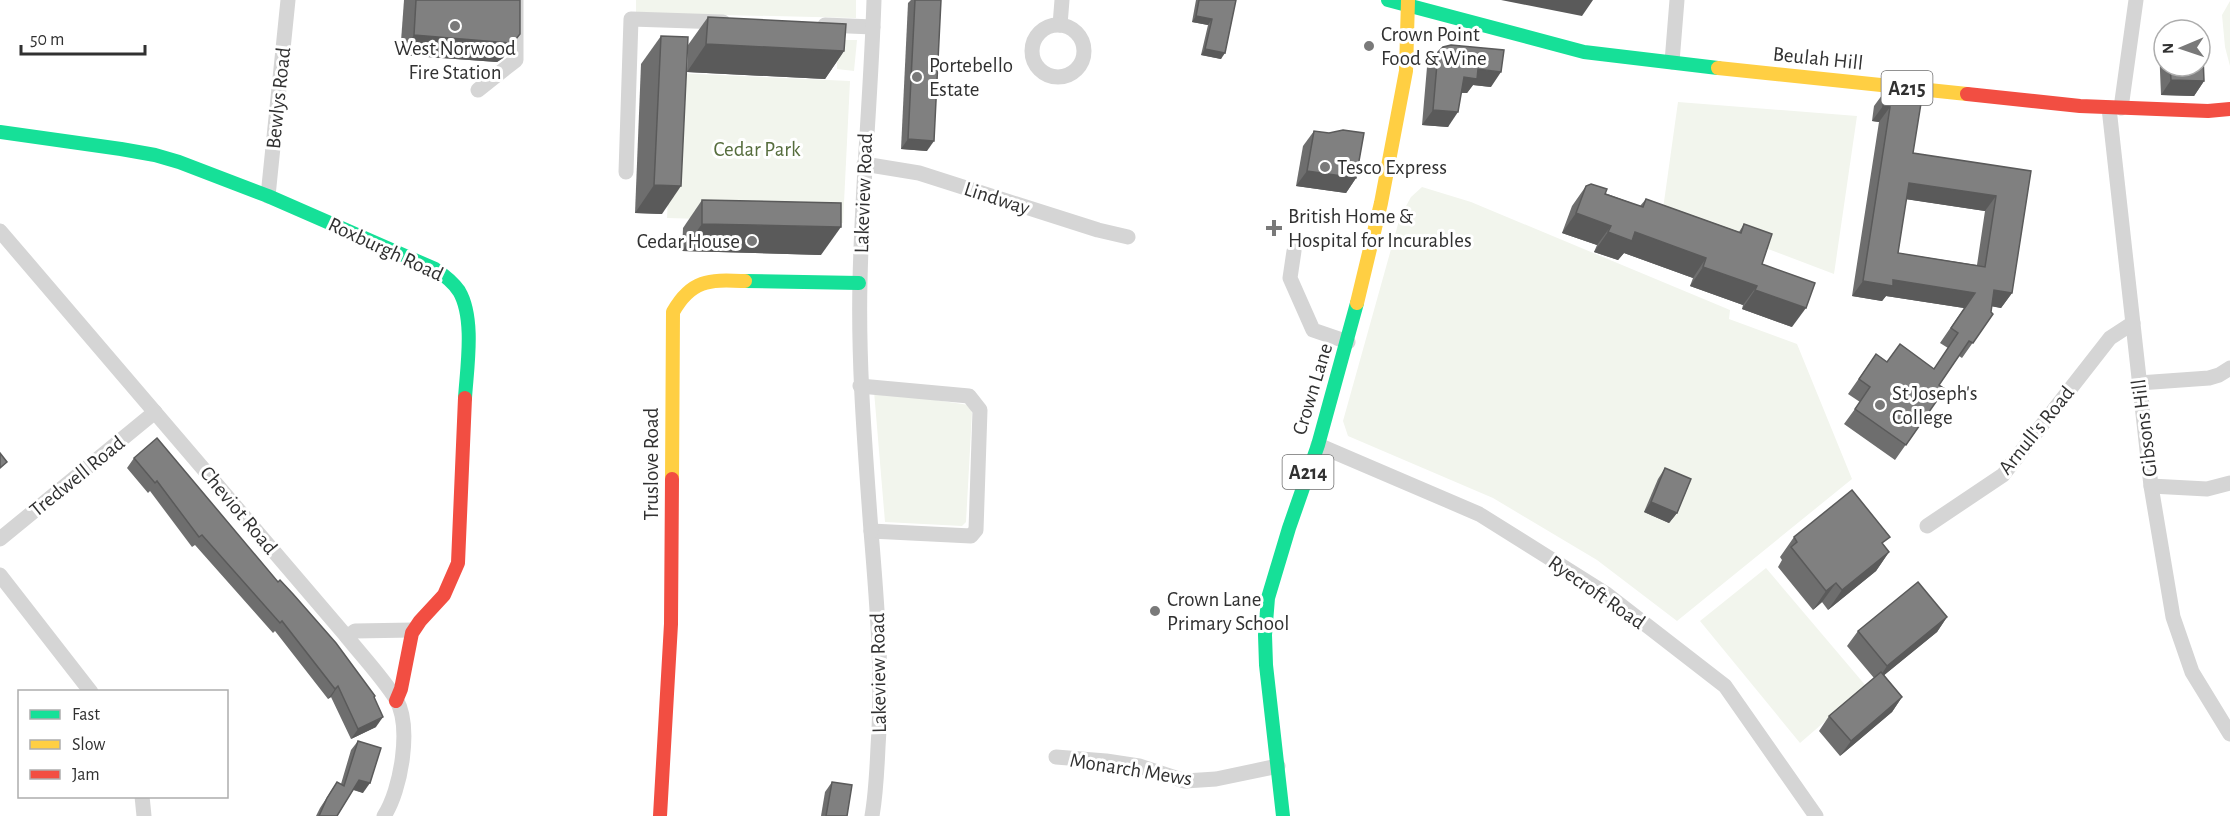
<svg xmlns="http://www.w3.org/2000/svg" width="2230" height="816" font-family="'Alegreya Sans',sans-serif">
  <style>
    .green { fill: #f2f5ed }
    .lines { fill: none; stroke-linecap: round; stroke-linejoin: round }
    .street { stroke: #d5d5d5; stroke-width: 15 }
    .fast { stroke: #16e098; stroke-width: 14 }
    .slow { stroke: #ffcf43; stroke-width: 14 }
    .jam { stroke: #f24e42; stroke-width: 14 }
    .wall { fill: #6e6e6e; fill-rule: evenodd }
    .shaded-wall { fill: #5a5a5a }
    .building { fill: #808080; stroke: #5a5a5a; stroke-width: 1.5; fill-rule: evenodd }
    .poi-dot { fill: #797979; stroke: #fff; stroke-width: 2 }
    .labels { text-anchor: middle; stroke-width: 6; stroke-linejoin: round; paint-order: stroke }
    .shield { fill: #fff; stroke: #6f6f6f; stroke-width: 1.5 }
    .shield-label { font-size: 20px; font-weight: bold; fill: #313131 }
    .poi-label { font-size: 21px; fill: #313131; stroke: #fff; text-anchor: start }
    .street-label { font-size: 21px; fill: #313131; stroke: #fff }
    .park-label { font-size: 21px; fill: #566d3d; stroke: #fff }
  </style>
  <rect width="100%" height="100%" fill="#fff"/>
  <g class="green">
    <path d="M636,0H856V18L636,13Z"/>
    <path d="M2230,1V66L2225,47L2222,15Z"/>
    <path d="M837,40H857L854,71L837,69Z"/>
    <path d="M674,73L850,81L843,223L667,218Z"/>
    <path d="M1678,102L1857,116L1834,274L1663,209Z"/>
    <path d="M1422,187L1471,202L1730,310L1729,319L1797,344L1852,479L1677,621L1597,560L1493,498L1348,436L1343,421L1400,217L1411,197Z"/>
    <path d="M874,391L969,405L972,413L966,522L962,526L885,522Z"/>
    <path d="M1766,568L1866,686L1800,743L1700,621Z"/>
  </g>
  <g class="lines">
    <g class="street">
      <path d="M825,25L873,27"/>
      <path d="M1060,25L1062,0"/>
      <circle cx="1058" cy="51" r="26"/>
      <path d="M1672,62L1677,0"/>
      <path d="M478,90L516,60V0"/>
      <path d="M2109,108L2151,486L2173,617L2192,672L2230,734"/>
      <path d="M2121,108L2136,0"/>
      <path d="M864,164L919,173L1098,230L1128,237"/>
      <path d="M626,172L631,19L723,22"/>
      <path d="M268,196L288,0"/>
      <path d="M0,231L347,637C363,657 382,677 396,699C412,727 401,790 384,816"/>
      <path d="M1294,251L1290,278L1313,330L1348,342"/>
      <path d="M2139,383L2209,378L2219,375L2230,368"/>
      <path d="M860,386L969,396L980,410L976,530L971,536L871,531C877,603 883,675 878,747C877,770 876,793 872,816"/>
      <path d="M1318,445L1479,514L1605,593L1725,686L1816,816"/>
      <path d="M2151,486L2207,489L2230,483"/>
      <path d="M1927,526L2003,475L2110,338L2133,323"/>
      <path d="M871,531C865,447 858,365 860,281C862,187 871,94 874,0"/>
      <path d="M0,539L155,412"/>
      <path d="M0,575L91,692"/>
      <path d="M347,637L355,631L413,630"/>
      <path d="M1056,757L1106,761L1139,766L1185,781L1216,779L1278,766"/>
      <path d="M142,796L144,816"/>
    </g>
    <g class="fast">
      <path d="M1388,0L1584,52L1718,68"/>
      <path d="M0,132L121,149L155,155L179,162L268,196L435,269C444,275 453,282 459,291C475,318 467,367 465,398"/>
      <path d="M745,281L859,283"/>
      <path d="M1283,816L1266,665L1265,635L1268,598L1289,528L1318,445L1357,303"/>
    </g>
    <g class="slow">
      <path d="M1718,68L1967,94"/>
      <path d="M1357,303L1381,203L1406,71L1408,0"/>
      <path d="M672,479L673,312C692,278 711,280 745,281"/>
    </g>
    <g class="jam">
      <path d="M1967,94L2080,106L2208,111L2230,109"/>
      <path d="M396,701L401,689L412,633L420,621L444,595L458,563L465,398"/>
      <path d="M660,816L671,624L672,479"/>
    </g>
  </g>
  <g class="wall">
    <path d="M404,0H520L503,58L497,62L400,55Z"/>
    <path d="M911,0H941L927,151L901,149L908,3Z"/>
    <path d="M1196,0H1236L1221,59L1201,55L1208,25L1192,22Z"/>
    <path d="M708,17L844,51L825,79L687,72L688,45Z"/>
    <path d="M661,36L662,214L635,213L641,64Z"/>
    <path d="M2164,40V66H2200L2204,81L2194,96L2161,95L2159,47Z"/>
    <path d="M1438,52L1491,87L1473,85L1467,93H1461L1448,127L1422,125L1427,67Z"/>
    <path d="M1885,91L1913,153L2031,171L2012,293L2001,308L1992,306L1991,312L1993,314L1962,358L1959,356L1939,385L1945,389L1895,460L1844,424L1860,402L1848,394L1876,354L1887,362L1934,369L1948,348L1940,343L1964,308L1886,296L1882,301L1852,296L1879,122L1872,121L1874,106ZM1906,199L1985,211L1977,265L1898,253Z"/>
    <path d="M1314,131L1356,178L1346,193L1296,186L1303,146Z"/>
    <path d="M1586,186L1640,206L1646,199L1739,232L1744,224L1762,264L1792,327L1742,309L1743,305L1690,286L1693,278L1624,253L1618,260L1594,252L1597,245L1562,233L1572,206Z"/>
    <path d="M702,200L821,255L682,251L683,228Z"/>
    <path d="M134,458L374,698L376,727L351,739L331,697L328,699L275,631L273,633L195,545L192,547L150,491L148,493L127,468Z"/>
    <path d="M1665,468L1677,513L1669,523L1644,512L1658,479Z"/>
    <path d="M1794,537L1884,545L1889,552L1876,571L1828,610L1822,602L1813,610L1778,567L1782,560L1780,557Z"/>
    <path d="M1947,617L1937,632L1884,675L1902,697L1892,712L1840,756L1819,731L1829,716L1874,678L1847,646L1858,631Z"/>
    <path d="M358,741L363,793L353,790L337,816H316L320,808L337,782L341,784L351,750Z"/>
    <path d="M832,782L847,816H821L825,792Z"/>
  </g>
  <g class="shaded-wall">
    <path d="M1501,0H1593L1582,16Z"/>
    <path d="M1196,16L1212,19L1208,25L1192,22Z"/>
    <path d="M520,34L503,58L497,62L400,55L414,35Z"/>
    <path d="M706,44L844,51L825,79L687,72Z"/>
    <path d="M1205,49L1225,53L1221,59L1201,55Z"/>
    <path d="M1478,69L1501,72L1491,87L1473,85L1467,93L1453,92L1464,77Z"/>
    <path d="M2171,80L2204,81L2194,96L2161,95Z"/>
    <path d="M1883,106L1890,107L1879,122L1872,121Z"/>
    <path d="M1433,110L1458,112L1448,127L1422,125Z"/>
    <path d="M908,139L934,141L927,151L901,149Z"/>
    <path d="M1307,171L1356,178L1346,193L1296,186Z"/>
    <path d="M1909,183L1996,196L1985,211L1898,198Z"/>
    <path d="M654,185L681,186L662,214L635,213Z"/>
    <path d="M1576,213L1611,226L1597,245L1562,233Z"/>
    <path d="M702,224L841,227L821,255L682,251Z"/>
    <path d="M1608,232H1635L1706,258L1693,278L1624,253L1618,260L1594,252Z"/>
    <path d="M1703,267L1757,286L1743,305L1690,286Z"/>
    <path d="M1893,280L1975,293L1964,308L1886,296L1882,301L1852,296L1863,281Z"/>
    <path d="M1755,290L1806,308L1792,327L1742,309Z"/>
    <path d="M1994,290L2012,293L2001,308L1984,305Z"/>
    <path d="M1651,502L1677,513L1669,523L1644,512Z"/>
    <path d="M1889,552L1876,571L1828,610L1842,590Z"/>
    <path d="M1836,583L1822,602L1813,610L1826,591Z"/>
    <path d="M1947,617L1937,632L1877,681L1887,666Z"/>
    <path d="M338,686L331,697L328,699L335,689Z"/>
    <path d="M1902,697L1892,712L1840,756L1851,741Z"/>
    <path d="M383,717L376,727L351,739L358,729Z"/>
    <path d="M359,780L370,783L363,793L352,789Z"/>
  </g>
  <g class="building">
    <path d="M416,0H520V34L516,39L511,43L414,35Z"/>
    <path d="M915,0H941L934,141L908,139Z"/>
    <path d="M1199,0H1236L1225,53L1205,49L1212,19L1196,16Z"/>
    <path d="M708,17L846,24L844,51L706,44Z"/>
    <path d="M2200,31H2202L2204,81L2171,80L2170,66H2200Z"/>
    <path d="M661,36L688,37L681,186L654,185Z"/>
    <path d="M1451,45L1504,50L1501,72L1478,69L1477,79L1464,77L1458,112L1433,110L1438,52L1443,47Z"/>
    <path d="M1885,91L1922,97L1913,153L2031,171L2012,293L1994,290L1991,312L1993,314L1973,343L1969,341L1939,385L1945,389L1906,445L1855,409L1870,387L1859,379L1876,354L1887,362L1900,344L1934,369L1958,333L1951,328L1975,293L1893,280V286L1863,281L1890,107L1883,106ZM1909,183L1996,196L1985,267L1898,253Z"/>
    <path d="M1343,130L1364,133L1356,178L1307,171L1314,131L1329,133Z"/>
    <path d="M1591,184L1607,189L1605,194L1643,207L1646,199L1741,233L1744,224L1772,234L1762,264L1815,283L1806,308L1755,290L1757,286L1703,267L1706,258L1635,232L1632,241L1608,232L1611,226L1576,213L1586,186Z"/>
    <path d="M702,200L841,203V227L702,224Z"/>
    <path d="M157,438L278,582L280,580L293,594L336,643L375,696L374,697L383,717L358,729L338,686L335,689L282,621L280,623L202,535L199,537L157,481L155,483L134,458Z"/>
    <path d="M0,453L7,462L0,468Z"/>
    <path d="M1665,468L1691,479L1677,513L1651,502Z"/>
    <path d="M1852,490L1890,537L1882,543L1889,552L1842,590L1836,583L1826,591L1791,547L1797,542L1794,537Z"/>
    <path d="M1918,582L1947,617L1887,666L1858,631Z"/>
    <path d="M1881,672L1902,697L1851,741L1829,716Z"/>
    <path d="M358,741L381,748L370,783L359,780L337,816H319L327,798L337,782L344,786Z"/>
    <path d="M832,782L852,785L847,816H826Z"/>
  </g>
  <g class="poi-dot">
    <circle cx="455" cy="26" r="6"/>
    <circle cx="1369" cy="46" r="6"/>
    <circle cx="917" cy="77" r="6"/>
    <circle cx="1325" cy="167" r="6"/>
    <path d="M1271 219h6v6h6v6h-6v6h-6v-6h-6v-6h6z"/>
    <circle cx="752" cy="241" r="6"/>
    <circle cx="1880" cy="405" r="6"/>
    <circle cx="1155" cy="611" r="6"/>
  </g>
  <g class="labels">
    <g class="shield">
      <rect x="1881.5" y="71" width="51" height="34" rx="4.5"/>
      <rect x="1282.5" y="455" width="51" height="34" rx="4.5"/>
    </g>
    <g class="shield-label">
      <text x="1907" y="95">A215</text>
      <text x="1308" y="479">A214</text>
    </g>
    <g class="poi-label">
      <text x="1381" y="41">Crown Point<tspan x="1381" dy="24">Food &amp; Wine</tspan></text>
      <text x="455" y="55" text-anchor="middle">West Norwood<tspan x="455" dy="24">Fire Station</tspan></text>
      <text x="929" y="72">Portebello<tspan x="929" dy="24">Estate</tspan></text>
      <text x="1337" y="174">Tesco Express</text>
      <text x="1288" y="223">British Home &amp;<tspan x="1288" dy="24">Hospital for Incurables</tspan></text>
      <text x="740" y="248" text-anchor="end">Cedar House</text>
      <text x="1892" y="400">St Joseph's<tspan x="1892" dy="24">College</tspan></text>
      <text x="1167" y="606">Crown Lane<tspan x="1167" dy="24">Primary School</tspan></text>
    </g>
    <g class="street-label">
      <text transform="translate(1818 58) rotate(6)" y="7">Beulah Hill</text>
      <text transform="translate(278 98) rotate(-84)" y="7">Bewlys Road</text>
      <text transform="translate(863 193) rotate(-88)" y="7">Lakeview Road</text>
      <text transform="translate(997 198) rotate(18)" y="7">Lindway</text>
      <text transform="translate(386 249) rotate(25)" y="7">Roxburgh Road</text>
      <text transform="translate(1312 389) rotate(-73)" y="7">Crown Lane</text>
      <text transform="translate(2144 428) rotate(-97)" y="7">Gibsons Hill</text>
      <text transform="translate(2036 430) rotate(-51)" y="7">Arnull's Road</text>
      <text transform="translate(651 464) rotate(-90)" y="7">Truslove Road</text>
      <text transform="translate(77 476) rotate(-39)" y="7">Tredwell Road</text>
      <text transform="translate(239 510) rotate(50)" y="7">Cheviot Road</text>
      <text transform="translate(1597 592) rotate(35)" y="7">Ryecroft Road</text>
      <text transform="translate(878 673) rotate(-91)" y="7">Lakeview Road</text>
      <text transform="translate(1131 769) rotate(9)" y="7">Monarch Mews</text>
    </g>
    <g class="park-label">
      <text x="757" y="156">Cedar Park</text>
    </g>
  </g>
  <rect x="18" y="690" width="210" height="108" fill="#ffffff" stroke="#adadad" stroke-width="1.5"/>
  <rect x="30" y="710" width="30" height="9" fill="#16e098" stroke="#adadad" stroke-width="1.5"/>
  <text x="72" y="720" font-size="18" fill="#313131">Fast</text>
  <rect x="30" y="740" width="30" height="9" fill="#ffcf43" stroke="#adadad" stroke-width="1.5"/>
  <text x="72" y="750" font-size="18" fill="#313131">Slow</text>
  <rect x="30" y="770" width="30" height="9" fill="#f24e42" stroke="#adadad" stroke-width="1.5"/>
  <text x="72" y="780" font-size="18" fill="#313131">Jam</text>
  <g transform="translate(2182 48) rotate(268)"><circle r="28" fill="#ffffff" stroke="#adadad" stroke-width="1.5"/>
  <path d="M0-4.5L10 22L0 15L-10 22Z" fill="#797979"/>
  <text y="-9" font-size="16" font-weight="bold" text-anchor="middle" fill="#313131">N</text>
  </g>
  <path d="M21 45v9h124v-9" fill="none" stroke="#313131" stroke-width="3"/>
  <text x="30" y="45" font-size="18" fill="#313131" stroke="#ffffff" stroke-width="4.5" paint-order="stroke">50 m</text>
</svg>
